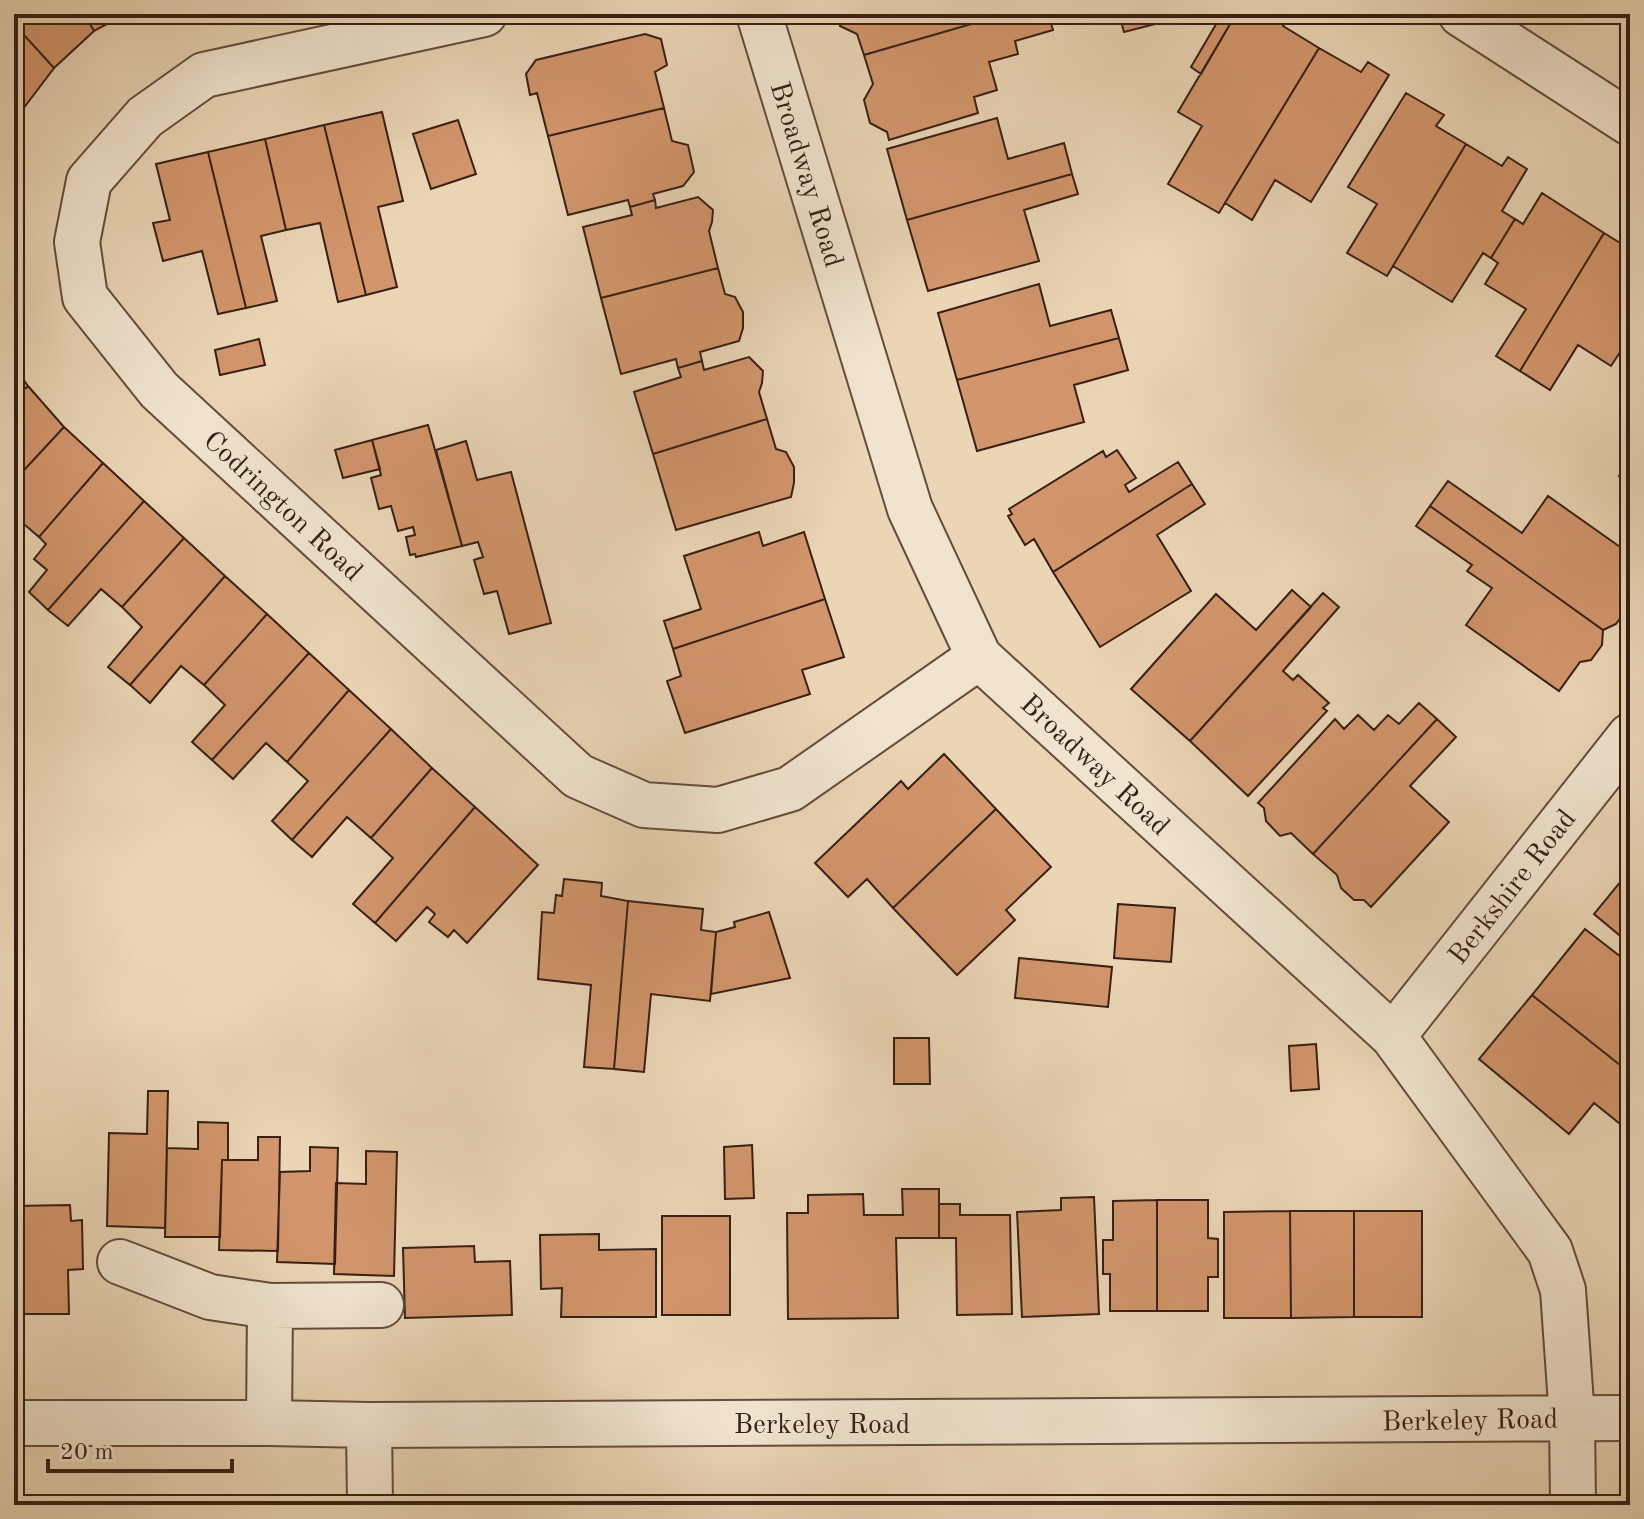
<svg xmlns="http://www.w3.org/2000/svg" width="1644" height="1519" font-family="'Old Standard TT',serif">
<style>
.building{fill:#d2956c;stroke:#371f15;stroke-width:2}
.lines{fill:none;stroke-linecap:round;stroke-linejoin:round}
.minor-casing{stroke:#644c3d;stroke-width:48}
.minor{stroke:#f1e4cf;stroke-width:44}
.labels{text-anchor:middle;stroke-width:8;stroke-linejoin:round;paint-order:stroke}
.street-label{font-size:28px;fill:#371f15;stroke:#f1e4cf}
</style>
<rect width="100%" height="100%" fill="#ead5b5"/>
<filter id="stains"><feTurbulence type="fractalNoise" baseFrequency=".0025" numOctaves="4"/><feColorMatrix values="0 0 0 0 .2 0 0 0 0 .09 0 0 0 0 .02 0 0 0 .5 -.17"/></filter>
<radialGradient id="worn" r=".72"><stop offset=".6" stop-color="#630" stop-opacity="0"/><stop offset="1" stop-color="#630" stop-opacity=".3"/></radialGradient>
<path class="building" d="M 14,14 L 84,14 L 94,31 L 54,68 L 14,24 Z
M 84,14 L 126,14 L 94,31 Z
M 838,14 L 1006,14 L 864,55 L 857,34 L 840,26 Z
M 1006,14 L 1048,14 L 1053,30 L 1015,41 L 1018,54 L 989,62 L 997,90 L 974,97 L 978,113 L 889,140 L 887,132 L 870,123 L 864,100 L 873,84 L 864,55 Z
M 1048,14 L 1073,14 L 1050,21 Z
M 1119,14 L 1161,14 L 1163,22 L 1124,32 Z
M 1222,14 L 1236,14 L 1201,74 L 1191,67 Z
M 1236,14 L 1290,14 L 1283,26 L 1319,48 L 1219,213 L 1168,184 L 1202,126 L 1178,112 Z
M 14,24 L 54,68 L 23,109 L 14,103 Z
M 645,34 L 661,39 L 667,65 L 655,72 L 664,108 L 548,136 L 537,93 L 530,95 L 526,74 L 536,60 Z
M 1319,48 L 1361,72 L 1368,62 L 1389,75 L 1311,202 L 1275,180 L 1252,220 L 1225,203 Z
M 1406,93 L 1444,115 L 1436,126 L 1466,144 L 1387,276 L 1347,253 L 1377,204 L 1348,187 Z
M 14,103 L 23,109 L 14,126 Z
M 664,108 L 672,141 L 688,145 L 694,172 L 683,186 L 653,194 L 655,200 L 630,207 L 628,200 L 568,215 L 548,136 Z
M 382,112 L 403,201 L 378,207 L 397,287 L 366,295 L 324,125 Z
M 997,118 L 1008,159 L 1064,143 L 1072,174 L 907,220 L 887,149 Z
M 458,120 L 476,174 L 431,189 L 413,134 Z
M 324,125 L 366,295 L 338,302 L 320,223 L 286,230 L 265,139 Z
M 265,139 L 286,230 L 261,236 L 277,301 L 246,308 L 208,152 Z
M 1466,144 L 1502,166 L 1508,157 L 1527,169 L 1502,211 L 1515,219 L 1491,258 L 1483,253 L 1452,302 L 1393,266 Z
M 208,152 L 246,308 L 218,314 L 202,251 L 163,261 L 153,223 L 170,220 L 156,164 Z
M 1072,174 L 1078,194 L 1024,210 L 1039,261 L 928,291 L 907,220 Z
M 1542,193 L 1604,233 L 1520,371 L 1496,356 L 1526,309 L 1485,284 L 1498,263 L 1491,258 L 1515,219 L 1523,224 Z
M 698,197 L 713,210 L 712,222 L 709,231 L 718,268 L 601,298 L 583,227 L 632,215 L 630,207 L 655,200 L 656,208 Z
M 1604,233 L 1630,249 L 1630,337 L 1611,366 L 1578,345 L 1550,390 L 1520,371 Z
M 718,268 L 725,294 L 735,297 L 743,312 L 743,328 L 739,341 L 700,352 L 702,361 L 678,368 L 676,359 L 621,374 L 601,298 Z
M 1039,284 L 1050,326 L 1111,310 L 1119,338 L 957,380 L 938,313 Z
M 1119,338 L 1128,370 L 1074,385 L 1084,422 L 977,451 L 957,380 Z
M 259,339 L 265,365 L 220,375 L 215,350 Z
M 749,357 L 763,371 L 762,383 L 759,392 L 767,419 L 653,454 L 634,392 L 681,377 L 678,368 L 702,361 L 704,370 Z
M 14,366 L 28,386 L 14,398 Z
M 28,386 L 64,427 L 14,481 L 14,398 Z
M 767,419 L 776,449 L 786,452 L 794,467 L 794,483 L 791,497 L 676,530 L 653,454 Z
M 428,425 L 462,546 L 416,557 L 415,554 L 410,555 L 406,537 L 415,535 L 413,527 L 398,531 L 391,506 L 379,509 L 371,478 L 381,475 L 372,440 Z
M 64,427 L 103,463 L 39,537 L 17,518 L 14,521 L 14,481 Z
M 372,440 L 380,469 L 343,478 L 335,450 Z
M 466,441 L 477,480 L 511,472 L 551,623 L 509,634 L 497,591 L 484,594 L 474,560 L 483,557 L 478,542 L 462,546 L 436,450 Z
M 1117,450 L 1136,478 L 1125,485 L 1129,492 L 1178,462 L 1192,484 L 1053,572 L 1034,539 L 1025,545 L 1008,516 L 1012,514 L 1009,509 L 1103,451 L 1106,457 Z
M 1630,460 L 1630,484 L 1619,476 Z
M 103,463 L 144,501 L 48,610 L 29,592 L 47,570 L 34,559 L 46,544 L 39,537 Z
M 1448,481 L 1522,533 L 1548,496 L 1630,554 L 1630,591 L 1627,596 L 1627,609 L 1616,624 L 1603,630 L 1430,506 Z
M 1192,484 L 1205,504 L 1157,535 L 1191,591 L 1100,647 L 1053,572 Z
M 144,501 L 184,538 L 122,607 L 101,589 L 68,626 L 48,610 Z
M 1430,506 L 1603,630 L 1602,645 L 1591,660 L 1580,662 L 1559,691 L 1466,625 L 1492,588 L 1467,571 L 1472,565 L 1416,526 Z
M 759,532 L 763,546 L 804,532 L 825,599 L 673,649 L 664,621 L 701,609 L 684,556 Z
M 184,538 L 225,576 L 130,685 L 108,667 L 142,627 L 122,607 Z
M 225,576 L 267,614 L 204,685 L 181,666 L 150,703 L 130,685 Z
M 1292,590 L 1311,607 L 1190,741 L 1131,689 L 1216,594 L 1256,630 Z
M 1323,593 L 1339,607 L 1283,671 L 1293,680 L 1298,675 L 1329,703 L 1323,708 L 1327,711 L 1248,796 L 1190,741 Z
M 825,599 L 844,657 L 802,670 L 810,694 L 685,733 L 667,681 L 681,676 L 673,649 Z
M 267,614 L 309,653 L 212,760 L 192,742 L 225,705 L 204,685 Z
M 309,653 L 349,690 L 287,762 L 266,743 L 233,779 L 212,760 Z
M 349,690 L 391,729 L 292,840 L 272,821 L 308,781 L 287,762 Z
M 1419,703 L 1437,719 L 1313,854 L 1291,833 L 1280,836 L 1266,821 L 1264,808 L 1258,803 L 1335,719 L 1344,729 L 1358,715 L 1374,730 L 1388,715 L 1399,724 Z
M 1437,719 L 1456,737 L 1410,786 L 1449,822 L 1371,907 L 1364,900 L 1354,900 L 1341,888 L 1337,875 L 1313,854 Z
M 391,729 L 432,768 L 371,838 L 347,817 L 312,857 L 292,840 Z
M 944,754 L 996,809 L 893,908 L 867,879 L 848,897 L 815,863 L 901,781 L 908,789 Z
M 432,768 L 475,807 L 375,923 L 353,904 L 393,858 L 371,838 Z
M 475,807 L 538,865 L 467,943 L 454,930 L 448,937 L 429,922 L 435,914 L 427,907 L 396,941 L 375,923 Z
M 996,809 L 1051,867 L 1006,910 L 1015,920 L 957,975 L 893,908 Z
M 1630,870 L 1630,944 L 1594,914 Z
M 564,879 L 602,883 L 601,896 L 628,901 L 614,1069 L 584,1067 L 591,985 L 538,979 L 542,912 L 554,913 L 556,895 L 562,896 Z
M 628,901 L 703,909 L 701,930 L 716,932 L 710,1001 L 651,994 L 644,1072 L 614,1069 Z
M 1118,904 L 1175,908 L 1171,962 L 1114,958 Z
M 769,912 L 790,978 L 711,994 L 716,932 L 735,927 L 734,922 Z
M 1585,929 L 1630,964 L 1630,1073 L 1532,995 Z
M 1019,958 L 1112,967 L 1108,1007 L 1015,998 Z
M 1532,995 L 1630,1073 L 1630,1132 L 1594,1103 L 1569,1134 L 1479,1059 Z
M 894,1038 L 929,1038 L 930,1084 L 894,1084 Z
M 1316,1044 L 1319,1089 L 1291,1091 L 1289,1046 Z
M 148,1091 L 168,1091 L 165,1228 L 107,1226 L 109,1133 L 147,1134 Z
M 198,1122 L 228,1123 L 228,1160 L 222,1160 L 220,1237 L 165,1237 L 167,1148 L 198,1149 Z
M 258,1137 L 280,1137 L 278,1251 L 219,1250 L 222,1160 L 258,1160 Z
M 752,1145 L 754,1198 L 725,1199 L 724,1147 Z
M 310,1147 L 338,1148 L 335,1264 L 277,1262 L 280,1172 L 310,1171 Z
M 366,1151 L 397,1152 L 394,1276 L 334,1274 L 336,1183 L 366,1184 Z
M 902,1189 L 939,1189 L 939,1238 L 896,1238 L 898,1318 L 788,1319 L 787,1213 L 808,1213 L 808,1195 L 863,1194 L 864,1215 L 903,1215 Z
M 1094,1197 L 1099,1314 L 1022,1317 L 1017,1212 L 1061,1210 L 1061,1198 Z
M 1157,1200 L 1157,1311 L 1110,1311 L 1110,1274 L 1103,1274 L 1103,1240 L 1113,1240 L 1113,1201 Z
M 1157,1200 L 1208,1200 L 1208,1238 L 1218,1239 L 1218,1277 L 1208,1277 L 1208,1311 L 1157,1311 Z
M 939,1204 L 960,1204 L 960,1215 L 1010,1215 L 1012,1314 L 957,1315 L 956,1238 L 939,1238 Z
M 70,1205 L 71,1221 L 82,1220 L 83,1269 L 68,1270 L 69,1314 L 16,1314 L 14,1206 Z
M 1290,1211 L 1291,1318 L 1224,1318 L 1224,1212 Z
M 1290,1211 L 1354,1211 L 1354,1317 L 1291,1318 Z
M 1354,1211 L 1422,1211 L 1422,1317 L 1354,1317 Z
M 662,1216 L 730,1216 L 730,1315 L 662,1315 Z
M 599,1234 L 599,1250 L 656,1249 L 656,1317 L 561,1317 L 562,1288 L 541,1289 L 540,1235 Z
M 14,1245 L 16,1314 L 14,1315 Z
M 474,1246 L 475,1262 L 510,1261 L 512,1315 L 405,1318 L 403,1248 Z"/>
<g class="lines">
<g class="minor-casing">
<path id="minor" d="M 484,14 L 204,75 L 145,117 L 89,181 L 77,242 L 85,297 L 159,390 L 578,776 L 644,805 L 718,810 L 790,789 L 979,657
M 759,14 L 910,509 L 979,657 L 1393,1036 L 1550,1251 L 1563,1290 L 1572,1418 L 1573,1505
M 1461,14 L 1630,123
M 1393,1036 L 1630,736
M 120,1262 L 210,1297 L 270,1306 L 381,1305
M 14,1423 L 269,1423 L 369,1425 L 1630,1418
M 269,1423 L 270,1306
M 369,1425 L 370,1505"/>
</g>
<use href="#minor" class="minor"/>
</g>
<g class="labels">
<g class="street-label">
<text transform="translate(808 174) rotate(73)" y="10">Broadway Road</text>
<text transform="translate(284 505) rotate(43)" y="10">Codrington Road</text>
<text transform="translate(1096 764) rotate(43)" y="10">Broadway Road</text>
<text transform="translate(1511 886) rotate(-52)" y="10">Berkshire Road</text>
<text transform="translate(1470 1419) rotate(-1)" y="10">Berkeley Road</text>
<text x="822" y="1433">Berkeley Road</text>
</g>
</g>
<rect width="1644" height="1519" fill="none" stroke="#ead5b5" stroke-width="48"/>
<rect x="16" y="16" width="1612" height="1487" fill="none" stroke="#371f15" stroke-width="4"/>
<rect x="24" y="24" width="1596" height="1471" fill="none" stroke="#371f15" stroke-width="2"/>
<path d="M48 1459v12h184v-12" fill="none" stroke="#371f15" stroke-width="4"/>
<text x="60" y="1459" font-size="24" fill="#371f15" stroke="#f1e4cf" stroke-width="6" paint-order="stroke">20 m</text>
<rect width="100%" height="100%" filter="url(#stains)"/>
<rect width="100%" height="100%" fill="url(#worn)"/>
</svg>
